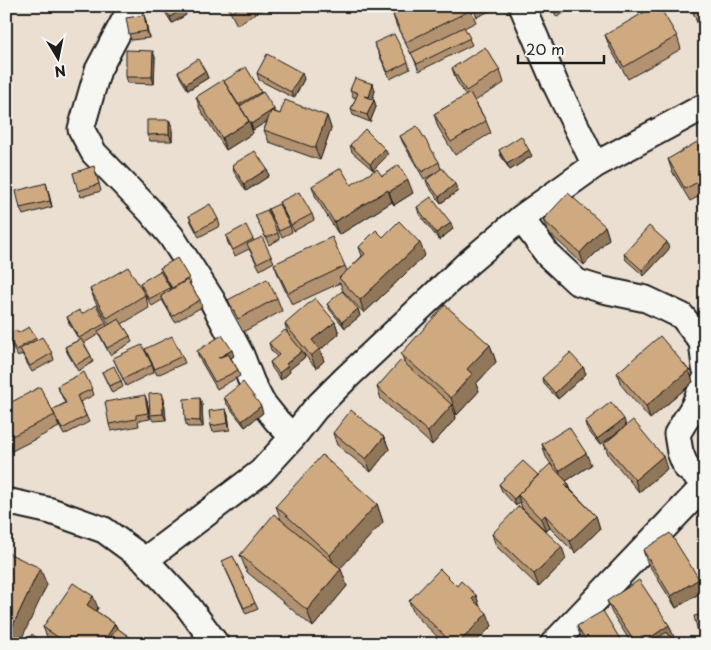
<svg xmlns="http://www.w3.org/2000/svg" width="711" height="650" font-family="'Playpen Sans',sans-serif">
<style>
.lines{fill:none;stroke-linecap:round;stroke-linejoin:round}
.minor-casing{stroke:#1c1c1c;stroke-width:29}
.minor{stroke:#f6f6f2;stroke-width:25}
.wall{fill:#b2926f;stroke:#1c1c1c}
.shaded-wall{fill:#91775a;stroke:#1c1c1c}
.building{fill:#cfaa81;stroke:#1c1c1c}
</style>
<rect width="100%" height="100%" fill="#eadfd0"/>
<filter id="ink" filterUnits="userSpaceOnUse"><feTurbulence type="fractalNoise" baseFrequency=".02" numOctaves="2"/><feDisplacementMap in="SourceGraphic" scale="10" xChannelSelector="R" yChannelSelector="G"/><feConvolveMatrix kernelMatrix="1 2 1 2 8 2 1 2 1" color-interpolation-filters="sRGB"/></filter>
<g filter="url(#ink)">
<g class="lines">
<g class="minor-casing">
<path id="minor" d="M 132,6 L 98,70 L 81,129 L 94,153 L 150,211 L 171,236 L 212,300 L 241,355 L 252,383 L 261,401 L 277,421 L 293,437
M 522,6 L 555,83 L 595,165
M 521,218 L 548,255 L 577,282 L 603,290 L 646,299 L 682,316 L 702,342 L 705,367
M 705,380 L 694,406 L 677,434 L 680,452 L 686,467 L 705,483
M 6,501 L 51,511 L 104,530 L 145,560 L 187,605 L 216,644
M 145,560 L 261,472 L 293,437 L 315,409 L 345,379 L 468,263 L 521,218 L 595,165 L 705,106
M 553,644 L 705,485"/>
</g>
<use href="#minor" class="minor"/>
</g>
<path class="wall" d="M 78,6 L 90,6 L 79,9 Z
M 162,6 L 183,6 L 186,15 L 172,23 L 163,9 Z
M 227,6 L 266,6 L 266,7 L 237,25 Z
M 472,6 L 498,6 L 498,7 L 477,17 Z
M 550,6 L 576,6 L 557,17 Z
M 639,6 L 645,6 L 641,9 Z
M 691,6 L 705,6 L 705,39 L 703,39 Z
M 471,10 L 476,22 L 464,28 L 472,45 L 419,71 L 412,54 L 411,54 L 397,27 L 393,15 Z
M 144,15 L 146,22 L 149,38 L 131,40 L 129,34 Z
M 605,35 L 677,36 L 681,49 L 628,79 L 610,48 Z
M 374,43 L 408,62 L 410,69 L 390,79 Z
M 155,57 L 154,84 L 128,83 L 126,77 Z
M 452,68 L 500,70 L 504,83 L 475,101 L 486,121 L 491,133 L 455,155 L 438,127 L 434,114 L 466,96 L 456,80 Z
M 205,71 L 208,78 L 188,90 L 181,79 L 178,72 Z
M 257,73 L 304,79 L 294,98 L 259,80 Z
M 224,82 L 261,92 L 275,112 L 280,114 L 327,116 L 331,128 L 320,160 L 269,142 L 264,130 L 267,121 L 253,130 L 250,126 L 253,133 L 226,150 L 200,109 L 196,97 Z
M 373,84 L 375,91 L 372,100 L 374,100 L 376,107 L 370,122 L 353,115 L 351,109 L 356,98 L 353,97 L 350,90 Z
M 169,120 L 172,126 L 172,141 L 150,141 L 147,135 Z
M 400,136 L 439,162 L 441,169 L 458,191 L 441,203 L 428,186 L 426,180 L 439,171 L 424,179 L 403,143 Z
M 350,145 L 388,155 L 373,170 L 352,152 Z
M 499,150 L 532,156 L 510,170 L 501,156 Z
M 705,155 L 705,193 L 690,201 L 672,171 L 668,159 Z
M 232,165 L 267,169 L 269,176 L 246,191 L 234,172 Z
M 73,173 L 96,173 L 101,191 L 81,197 Z
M 382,176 L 413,193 L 394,205 L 392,202 L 339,235 L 316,198 L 312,186 L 351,185 Z
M 48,190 L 52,207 L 23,215 L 20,208 Z
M 279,202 L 312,214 L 314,220 L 294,231 L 282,209 Z
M 417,207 L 453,229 L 439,240 L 419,214 Z
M 268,209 L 290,226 L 292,232 L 282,237 L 271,216 Z
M 255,215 L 278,233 L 280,239 L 269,245 Z
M 705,215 L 705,230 L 700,218 Z
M 189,216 L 218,219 L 220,226 L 199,237 L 191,222 Z
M 543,220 L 605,226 L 609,239 L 584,265 L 548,232 Z
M 226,236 L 253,239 L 254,241 L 271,256 L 274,262 L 260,270 L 249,249 L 235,256 L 228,243 Z
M 383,237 L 425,255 L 364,313 L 343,291 L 340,283 L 292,305 L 279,277 L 274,264 L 345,266 L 347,271 L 362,256 L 359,247 Z
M 669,249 L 644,276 L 626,260 L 624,254 Z
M 160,268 L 189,278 L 191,284 L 190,285 L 200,300 L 202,307 L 175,322 L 162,300 L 152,306 L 142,290 L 140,283 L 170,288 L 171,290 L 172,290 L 163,274 Z
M 90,289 L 145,295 L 149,308 L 122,324 L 130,336 L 132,342 L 110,355 L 99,334 L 84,343 L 91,356 L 93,362 L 78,371 L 68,354 L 65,347 L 79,340 L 69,323 L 67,317 L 82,314 L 106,323 L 107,326 L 109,325 L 95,301 Z
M 277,298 L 282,311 L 243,332 L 232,312 L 228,300 Z
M 327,304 L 358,309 L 360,316 L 345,328 L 330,310 Z
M 335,322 L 339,334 L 320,350 L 324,361 L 316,368 L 303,353 L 305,357 L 289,370 L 290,372 L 281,380 L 272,368 L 270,362 L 277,357 L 271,350 L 269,343 L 288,334 L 285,324 Z
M 18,333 L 36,338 L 37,340 L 52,353 L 54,360 L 32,372 L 22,354 L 18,357 L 9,342 L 7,335 Z
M 490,345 L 496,362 L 476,384 L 479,391 L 457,415 L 455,413 L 456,418 L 432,445 L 381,399 L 377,387 L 405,363 L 401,354 Z
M 145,349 L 182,356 L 185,363 L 157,375 Z
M 197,351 L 234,356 L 231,358 L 238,370 L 240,376 L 217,389 L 199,358 Z
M 6,354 L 12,376 L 6,378 Z
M 113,358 L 152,365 L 154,372 L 126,386 Z
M 583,367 L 586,374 L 558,399 L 544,384 L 542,378 Z
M 689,370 L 693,382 L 650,419 L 621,385 L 617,373 Z
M 102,372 L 121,381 L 123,387 L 112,393 Z
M 57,386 L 92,389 L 94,395 L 80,402 L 89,422 L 64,435 L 57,422 L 59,427 L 6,454 L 6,405 L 52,410 L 65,403 Z
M 224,397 L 263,413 L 245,427 L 226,403 Z
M 200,398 L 202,405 L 203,427 L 187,427 L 185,420 Z
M 164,399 L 166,420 L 153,421 L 150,415 Z
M 147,401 L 150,419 L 138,421 L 139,426 L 111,431 L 109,424 Z
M 228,415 L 230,430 L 213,432 L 211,426 Z
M 585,422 L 626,426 L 667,469 L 639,492 L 609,456 L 604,444 L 625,426 L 600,445 L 587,429 Z
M 333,433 L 384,437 L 389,449 L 371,472 L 337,445 Z
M 542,444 L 591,465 L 566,481 L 568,483 L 571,490 L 596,516 L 600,529 L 575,553 L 550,528 L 546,531 L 522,508 L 520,502 L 516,506 L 502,491 L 499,484 L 538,475 L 553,467 L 546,457 Z
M 377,504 L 383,522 L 340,568 L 347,586 L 313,627 L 247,572 L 240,555 L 281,520 L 276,506 Z
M 492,534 L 566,559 L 539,587 L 496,546 Z
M 643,550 L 703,591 L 676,608 L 647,562 Z
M 222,561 L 255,603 L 258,609 L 246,614 Z
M 457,586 L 476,595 L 480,607 L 492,626 L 474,644 L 445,644 L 414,614 L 409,601 Z
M 607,601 L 674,637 L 671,639 L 675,644 L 632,644 L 612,613 Z
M 98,608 L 96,611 L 115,624 L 117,628 L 139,644 L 54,644 L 48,639 L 43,627 Z
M 577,626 L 623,644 L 585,644 L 581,638 Z"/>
<path class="shaded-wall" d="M 184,8 L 186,15 L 172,23 L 170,17 Z
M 144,15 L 146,22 L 149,38 L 147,31 Z
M 153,51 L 155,57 L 154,84 L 152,77 Z
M 205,71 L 208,78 L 188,90 L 186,84 Z
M 302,73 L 304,79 L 294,98 L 291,92 Z
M 373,84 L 375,91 L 371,103 L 369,97 Z
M 374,100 L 376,107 L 370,122 L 367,115 Z
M 274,109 L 276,116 L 253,130 L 251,124 Z
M 327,116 L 331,128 L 320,160 L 315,148 Z
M 169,120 L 172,126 L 172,141 L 169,134 Z
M 249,121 L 253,133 L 226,150 L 222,138 Z
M 385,149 L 388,155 L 373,170 L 370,164 Z
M 529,150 L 532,156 L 510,170 L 507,164 Z
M 267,169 L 269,176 L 246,191 L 244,184 Z
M 408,180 L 413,193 L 394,205 L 389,192 Z
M 46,183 L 48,190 L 52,207 L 50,201 Z
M 455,184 L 458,191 L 441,203 L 439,197 Z
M 388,190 L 392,202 L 339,235 L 334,222 Z
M 451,223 L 453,229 L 439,240 L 436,233 Z
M 605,226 L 609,239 L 584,265 L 580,253 Z
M 667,242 L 669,249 L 644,276 L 642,270 Z
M 420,243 L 425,255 L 364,313 L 360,300 Z
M 358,309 L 360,316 L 345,328 L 342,322 Z
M 335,322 L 339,334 L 320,350 L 324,361 L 316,368 L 311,356 L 312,340 Z
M 490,345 L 496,362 L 476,384 L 479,391 L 457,415 L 451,398 L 467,369 Z
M 232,350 L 234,356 L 220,365 L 218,358 Z
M 302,351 L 305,357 L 289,370 L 290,372 L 281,380 L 279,373 L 286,364 Z
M 583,367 L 586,374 L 558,399 L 555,393 Z
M 689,370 L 693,382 L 650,419 L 646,406 Z
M 162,393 L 164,399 L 166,420 L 163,414 Z
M 145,395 L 147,401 L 150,419 L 148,413 Z
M 200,398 L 202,405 L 203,427 L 200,421 Z
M 452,405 L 456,418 L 432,445 L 428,432 Z
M 261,406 L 263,413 L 245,427 L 242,421 Z
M 226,409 L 228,415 L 230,430 L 228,423 Z
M 624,419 L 626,426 L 600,445 L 597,439 Z
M 384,437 L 389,449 L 371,472 L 366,459 Z
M 586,453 L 591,465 L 563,483 L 559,471 Z
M 663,456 L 667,469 L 639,492 L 635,480 Z
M 568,483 L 572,495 L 565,485 Z
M 518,496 L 520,502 L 516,506 L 514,499 Z
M 377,504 L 383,522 L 337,572 L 330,555 Z
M 545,515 L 550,528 L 546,531 L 541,519 Z
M 596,516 L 600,529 L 575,553 L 570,541 Z
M 562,547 L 566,559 L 539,587 L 534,574 Z
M 40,568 L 47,585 L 19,644 L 6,644 L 6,640 Z
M 341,569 L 347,586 L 313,627 L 307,610 Z
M 699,579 L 703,591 L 676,608 L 671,596 Z
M 476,595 L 480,607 L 472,599 Z
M 93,596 L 98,608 L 92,617 L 87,605 Z
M 487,613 L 492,626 L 474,644 L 458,644 Z
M 115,624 L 120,636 L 115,644 L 102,644 Z
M 669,625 L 674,637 L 664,644 L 641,644 Z"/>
<path class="building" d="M 163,6 L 183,6 L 184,8 L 170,17 Z
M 229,6 L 242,6 L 232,12 Z
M 410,6 L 469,6 L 471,10 L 406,42 L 393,15 Z
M 473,6 L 484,6 L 475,11 Z
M 655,6 L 659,6 L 677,36 L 624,67 L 605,35 Z
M 691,6 L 705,6 L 705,25 L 699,27 Z
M 144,15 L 147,31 L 129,34 L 126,18 Z
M 464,27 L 470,38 L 417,64 L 411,53 Z
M 394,34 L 408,62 L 388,72 L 374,43 Z
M 485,47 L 500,70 L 466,91 L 452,68 Z
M 126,50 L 153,51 L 152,77 L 126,77 Z
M 267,54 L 302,73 L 291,92 L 257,73 Z
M 198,59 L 205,71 L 186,84 L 178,72 Z
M 246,67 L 261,92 L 238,105 L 224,81 Z
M 355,78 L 373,84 L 369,97 L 364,96 L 374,100 L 367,115 L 351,109 L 358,93 L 350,90 Z
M 223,80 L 249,121 L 222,138 L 196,97 Z
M 263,92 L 274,109 L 251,124 L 240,106 Z
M 470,93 L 486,121 L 451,142 L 434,114 Z
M 285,100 L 327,116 L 315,148 L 264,130 L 271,111 L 280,114 Z
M 147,120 L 169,120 L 169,134 L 147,135 Z
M 417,126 L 439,162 L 422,172 L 400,136 Z
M 365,129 L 385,149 L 370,164 L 350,145 Z
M 521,136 L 529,150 L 507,164 L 499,150 Z
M 697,142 L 705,155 L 705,178 L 685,189 L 668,159 Z
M 255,151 L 267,169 L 244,184 L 232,165 Z
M 399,165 L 408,180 L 389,192 L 388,190 L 334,222 L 312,186 L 341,168 L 351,185 L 377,169 L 382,176 Z
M 94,166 L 99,184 L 78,191 L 73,173 Z
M 442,168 L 455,184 L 439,197 L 426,180 Z
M 46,183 L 50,201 L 20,208 L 16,191 Z
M 299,192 L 312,214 L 291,225 L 279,202 Z
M 568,193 L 605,226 L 580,253 L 543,220 Z
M 431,197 L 451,223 L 436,233 L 417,207 Z
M 210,204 L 218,219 L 197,231 L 189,216 Z
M 279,204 L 290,226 L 279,231 L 268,209 Z
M 267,210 L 278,233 L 266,238 L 255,215 Z
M 705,215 L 705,225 L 700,218 Z
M 399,221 L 420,243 L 360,300 L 339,278 L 365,254 L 359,247 L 376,230 L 383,237 Z
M 246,225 L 253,239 L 233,250 L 226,236 Z
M 649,226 L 667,242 L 642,270 L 624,254 Z
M 262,237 L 271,256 L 257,263 L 247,244 Z
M 332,237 L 345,266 L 288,293 L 274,264 Z
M 177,258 L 189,278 L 172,288 L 160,268 Z
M 128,267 L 145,295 L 107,318 L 90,289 Z
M 160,271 L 170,288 L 149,299 L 140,283 Z
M 267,279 L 277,298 L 238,319 L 228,300 Z
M 187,280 L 200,300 L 172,316 L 161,296 Z
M 342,291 L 358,309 L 342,322 L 327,304 Z
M 315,298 L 335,322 L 312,340 L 319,349 L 311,356 L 285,324 Z
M 96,305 L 106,323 L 79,338 L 67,317 L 79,310 L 82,314 Z
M 445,305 L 490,345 L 467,369 L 472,374 L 451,398 L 401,354 Z
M 119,319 L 130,336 L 107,348 L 98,331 Z
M 29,327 L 36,338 L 16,350 L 7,335 L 16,330 L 18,333 Z
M 285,330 L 302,351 L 286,364 L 288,366 L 279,373 L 270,362 L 279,355 L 269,343 Z
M 222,335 L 232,350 L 218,358 L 228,354 L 238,370 L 215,382 L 197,351 Z
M 172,336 L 182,356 L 155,369 L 145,349 Z
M 660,336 L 689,370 L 646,406 L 617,373 Z
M 42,337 L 52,353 L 30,366 L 20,349 Z
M 81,339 L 91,356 L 76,365 L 65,347 Z
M 142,345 L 152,365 L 123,379 L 113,358 Z
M 570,353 L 583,367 L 555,393 L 542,378 Z
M 6,356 L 10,370 L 6,371 Z
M 401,360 L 452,405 L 428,432 L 377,387 Z
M 114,366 L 121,381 L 109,386 L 102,372 Z
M 84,372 L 92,389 L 77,396 L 86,416 L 62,429 L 52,410 L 66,403 L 57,386 Z
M 243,382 L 261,406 L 242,421 L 224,397 Z
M 40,387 L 55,415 L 6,439 L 6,405 Z
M 162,393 L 163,414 L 150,415 L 149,394 Z
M 145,395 L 148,413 L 136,415 L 136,419 L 109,424 L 105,402 Z
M 200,398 L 200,421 L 185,420 L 184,399 Z
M 611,402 L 624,419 L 597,439 L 585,422 Z
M 226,409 L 228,423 L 211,426 L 209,411 Z
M 351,410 L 384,437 L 366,459 L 333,433 Z
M 633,420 L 663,456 L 635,480 L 604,444 Z
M 569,427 L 586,453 L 559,471 L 542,444 Z
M 322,455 L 377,504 L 330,555 L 276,506 Z
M 523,461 L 538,475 L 514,499 L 499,484 Z
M 550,464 L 568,483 L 565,485 L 596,516 L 570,541 L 545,515 L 541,519 L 518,495 Z
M 519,506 L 562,547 L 534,574 L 492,534 Z
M 274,514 L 341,569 L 307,610 L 240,555 Z
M 670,533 L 699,579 L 671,596 L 643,550 Z
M 6,552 L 40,568 L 6,640 Z
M 233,556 L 255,603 L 244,608 L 222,561 Z
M 440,569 L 457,586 L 461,581 L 476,595 L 472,599 L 487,613 L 458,644 L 453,644 L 409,601 Z
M 639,580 L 669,625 L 641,644 L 636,644 L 607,601 Z
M 73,583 L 93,596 L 87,605 L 115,624 L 102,644 L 68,644 L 43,627 Z
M 603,611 L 623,644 L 588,644 L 577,626 Z
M 705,614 L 705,644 L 701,644 L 694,616 Z
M 117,628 L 139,644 L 106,644 Z
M 667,632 L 675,644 L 648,644 Z
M 32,634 L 44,644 L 25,644 Z
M 393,638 L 397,644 L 383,644 Z"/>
</g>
<rect width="711" height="650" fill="none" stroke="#f6f6f2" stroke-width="25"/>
<rect x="12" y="12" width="686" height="625" fill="none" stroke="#1c1c1c" stroke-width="2" filter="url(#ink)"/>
<g transform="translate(58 58) rotate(170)" stroke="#f6f6f2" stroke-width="4" paint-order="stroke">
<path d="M0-4L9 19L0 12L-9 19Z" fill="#1c1c1c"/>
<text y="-8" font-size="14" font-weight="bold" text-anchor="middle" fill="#1c1c1c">N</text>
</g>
<path d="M518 55v8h86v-8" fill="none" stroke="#1c1c1c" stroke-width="2.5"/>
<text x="526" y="55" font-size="15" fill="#1c1c1c" stroke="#f6f6f2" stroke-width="4" paint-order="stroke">20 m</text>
</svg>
